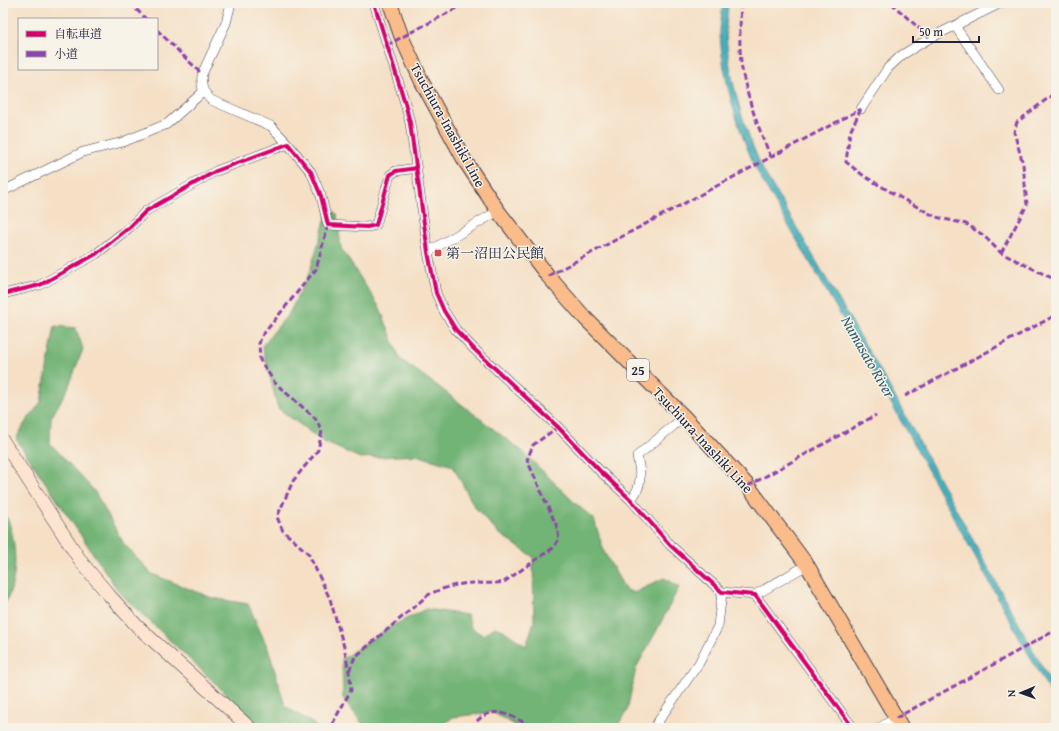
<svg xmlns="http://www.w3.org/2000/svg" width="1059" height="731" font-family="'Gentium Book Plus','Noto Serif JP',serif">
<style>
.forest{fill:#72b376;stroke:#4a6a58}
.water{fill:#42b1bd;stroke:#326a7c}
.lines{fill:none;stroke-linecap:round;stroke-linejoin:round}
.street-casing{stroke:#423e50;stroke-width:10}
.secondary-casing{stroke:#423e50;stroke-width:14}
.primary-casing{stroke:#423e50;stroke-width:16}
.street{stroke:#fff;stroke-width:9}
.secondary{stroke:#fde4d0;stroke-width:13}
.primary{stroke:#f9bc8a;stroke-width:14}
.quiet{stroke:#8e44ad;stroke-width:3;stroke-dasharray:6 3;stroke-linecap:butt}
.cycleway-casing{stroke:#f7f3e8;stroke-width:6}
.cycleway{stroke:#d6006c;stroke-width:4}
.poi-dot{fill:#d1495b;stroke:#f7f3e8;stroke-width:1.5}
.labels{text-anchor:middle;stroke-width:3;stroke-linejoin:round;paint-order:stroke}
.shield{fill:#f7f3e8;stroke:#62616f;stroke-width:1}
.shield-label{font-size:13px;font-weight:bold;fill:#22223b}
.street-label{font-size:14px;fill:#22223b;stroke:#f7f3e8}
.poi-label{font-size:14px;fill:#22223b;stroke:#f7f3e8;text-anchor:start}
.water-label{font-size:15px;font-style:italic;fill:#2f5b6f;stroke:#f7f3e8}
</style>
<rect width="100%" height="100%" fill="#f7f3e8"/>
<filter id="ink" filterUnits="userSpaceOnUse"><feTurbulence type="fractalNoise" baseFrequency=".025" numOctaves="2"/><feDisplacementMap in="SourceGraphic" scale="8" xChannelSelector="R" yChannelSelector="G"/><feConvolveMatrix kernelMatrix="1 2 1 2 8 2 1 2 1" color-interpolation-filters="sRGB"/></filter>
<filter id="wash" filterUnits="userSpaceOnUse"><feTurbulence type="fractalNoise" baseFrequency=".012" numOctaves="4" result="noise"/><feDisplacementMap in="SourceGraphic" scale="16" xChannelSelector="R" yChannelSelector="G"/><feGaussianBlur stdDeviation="0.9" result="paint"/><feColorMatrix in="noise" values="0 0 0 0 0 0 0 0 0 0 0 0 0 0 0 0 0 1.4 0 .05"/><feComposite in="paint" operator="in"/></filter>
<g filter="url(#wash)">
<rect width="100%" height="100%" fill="#f5e0c6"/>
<path class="forest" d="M 328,207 L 337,214 L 341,248 L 380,308 L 400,359 L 439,387 L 523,452 L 576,504 L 594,519 L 604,552 L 625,589 L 634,593 L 664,578 L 679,587 L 657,630 L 636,668 L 627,711 L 616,728 L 520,728 L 492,712 L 453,717 L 439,728 L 368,728 L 364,726 L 343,698 L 342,659 L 388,628 L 426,609 L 467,615 L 471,628 L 483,635 L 495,627 L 503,630 L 526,646 L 534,621 L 533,557 L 497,532 L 474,506 L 453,466 L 416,455 L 360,458 L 322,441 L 278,408 L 262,346 L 290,312 L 310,271 L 325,221 Z
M 55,326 L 76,328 L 83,349 L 68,388 L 51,418 L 50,443 L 95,492 L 124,544 L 152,574 L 212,598 L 248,604 L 269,651 L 285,706 L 315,725 L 317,728 L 262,728 L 119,592 L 16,439 L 25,423 L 41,402 Z
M 3,512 C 6,517 10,523 11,529 C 17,553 17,586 3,607 Z"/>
<path class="water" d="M 723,3 L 728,3 C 728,13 725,24 726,34 C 729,80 744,129 763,170 L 885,379 L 1056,692 L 1056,704 L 880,383 L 758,173 C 738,131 723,81 720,34 C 720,24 722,13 723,3 Z"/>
</g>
<g filter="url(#ink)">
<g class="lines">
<g class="street-casing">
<path id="street" d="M 231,3 L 226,23 L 202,74 C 201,87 202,91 211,100 L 271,126 L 288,144
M 374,3 L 405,103 L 410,123 L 428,252 L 436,293 L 444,311 L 456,330 L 474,349 L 558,427 L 600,471 L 631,500 L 670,545 L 722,592 L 755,595 L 853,728
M 955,26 L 999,90
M 861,109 L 888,68 L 902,55 L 930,38 L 1001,3
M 3,191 L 83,152 L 123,142 L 167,124 L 203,92
M 428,252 L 498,211
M 3,294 L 40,285 L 96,254 L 130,227 L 146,211 L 216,171 L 288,144 L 311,172 L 321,196 L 328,225 L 367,227 L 376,225 L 390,175 L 396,171 L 417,168
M 631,500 C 643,485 641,474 637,456 L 684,417
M 755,595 L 807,565
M 662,728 L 657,723 L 699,663 L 718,626 L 722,592
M 879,728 L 896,718"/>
</g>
<g class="secondary-casing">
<path id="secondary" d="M 3,441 L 82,563 L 109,595 L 137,626 L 250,728"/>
</g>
<g class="primary-casing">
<path id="primary" d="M 390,3 L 402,38 L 422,82 L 465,161 L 498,211 L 548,276 L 585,318 L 684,417 L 748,486 L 807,565 L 902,728"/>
</g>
<use href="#street" class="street"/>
<use href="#secondary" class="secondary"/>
<use href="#primary" class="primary"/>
<path class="quiet" d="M 130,3 L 146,19
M 741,3 C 740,28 738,55 744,79 C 750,106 760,132 771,157
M 891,3 L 930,38
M 157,30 L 202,74
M 387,45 L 467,3
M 861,109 L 850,132 L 846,162 L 864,176 L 901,198 L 936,217 L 966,224 L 983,235 L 1001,253 L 1056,280
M 328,225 L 316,269 L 261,337 L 259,344 L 260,360 L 275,383 L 315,418 L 322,431 L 318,450 L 293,481 L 277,517 L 283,531 L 308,553 L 330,599 L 344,647 L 350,677 L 351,690 L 330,728
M 1001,253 L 1027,205 L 1023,164 L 1014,132 L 1017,122 L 1056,92
M 548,276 L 861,109
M 905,396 L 1056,315
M 748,486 L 876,415
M 349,671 L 355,657 L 428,595 C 442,588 459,583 475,583 C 485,583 494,584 504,582 L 553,548 L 559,539 L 557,527 L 527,460 L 533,445 L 558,427
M 896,718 L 1056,630
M 471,728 C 485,709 499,709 519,720 C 523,722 529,724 533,728"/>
<g class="cycleway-casing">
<path id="cycleway" d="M 374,3 L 405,103 L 410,123 L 428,252 L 436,293 L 444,311 L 456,330 L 474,349 L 558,427 L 600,471 L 631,500 L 670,545 L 722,592 L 755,595 L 853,728
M 3,294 L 40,285 L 96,254 L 130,227 L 146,211 L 216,171 L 288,144 L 311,172 L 321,196 L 328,225 L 367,227 L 376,225 L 390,175 L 396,171 L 417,168"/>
</g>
<use href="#cycleway" class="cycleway"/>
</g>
</g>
<rect class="poi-dot" x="434" y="249" width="8" height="8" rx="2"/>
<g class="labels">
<rect class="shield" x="627" y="359" width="22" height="22" rx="3"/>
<g class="shield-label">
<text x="638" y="375">25</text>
</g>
<g class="street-label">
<text transform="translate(448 125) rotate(61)" y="5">Tsuchiura-Inashiki Line</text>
<text transform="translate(703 440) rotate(47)" y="5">Tsuchiura-Inashiki Line</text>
</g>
<g class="poi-label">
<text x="446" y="258">第一沼田公民館</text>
</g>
<g class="water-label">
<text transform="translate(868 357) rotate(60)" y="5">Numasato River</text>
</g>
</g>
<rect width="1059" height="731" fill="none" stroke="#f7f3e8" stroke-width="16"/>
<rect x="18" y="18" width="140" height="52" fill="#f7f3e8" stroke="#a29fa3"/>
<rect x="26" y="31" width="20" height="6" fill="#d6006c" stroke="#a29fa3"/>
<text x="54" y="38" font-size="12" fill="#22223b">自転車道</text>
<rect x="26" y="51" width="20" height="6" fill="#8e44ad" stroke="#a29fa3"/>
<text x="54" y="58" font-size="12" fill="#22223b">小道</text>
<g transform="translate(1021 693) rotate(268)" stroke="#f7f3e8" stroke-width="3" paint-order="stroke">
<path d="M0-3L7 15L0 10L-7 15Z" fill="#22223b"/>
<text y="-6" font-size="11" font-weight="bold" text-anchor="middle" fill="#22223b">N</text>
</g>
<path d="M913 36v6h66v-6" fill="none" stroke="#22223b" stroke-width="2"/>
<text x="919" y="36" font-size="12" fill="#22223b" stroke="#f7f3e8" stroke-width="3" paint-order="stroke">50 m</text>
</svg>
